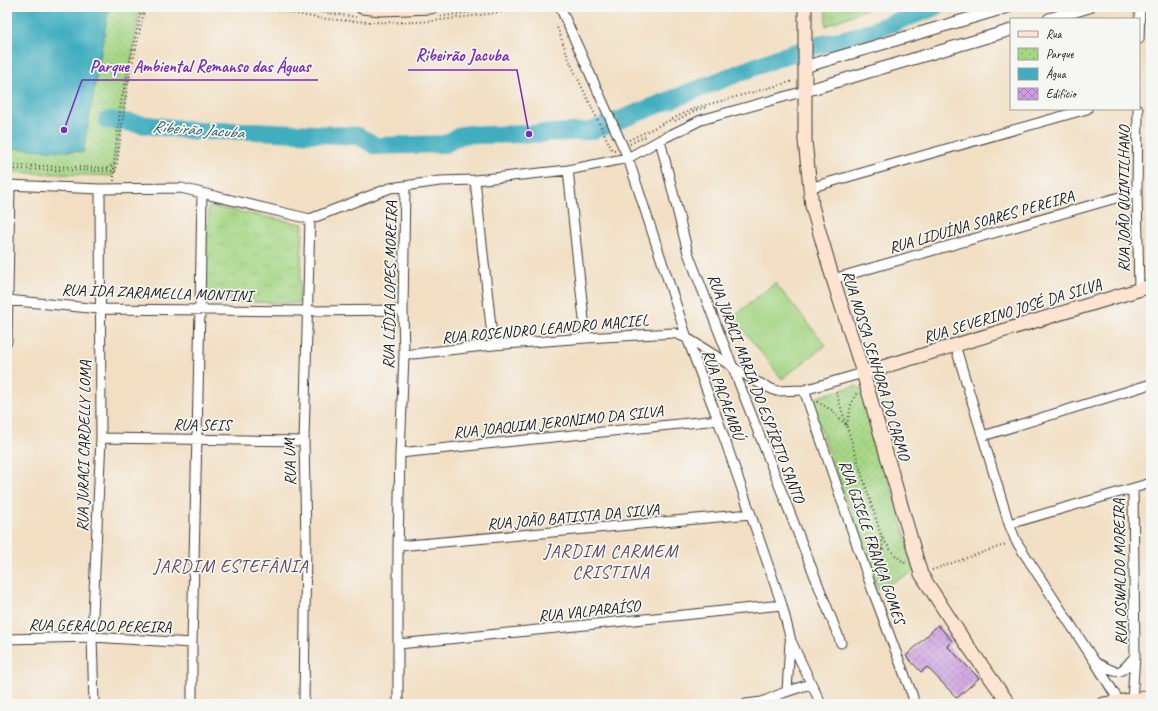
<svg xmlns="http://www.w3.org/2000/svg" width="1158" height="711" font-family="Caveat,sans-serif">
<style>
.grass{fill:url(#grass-tufts);stroke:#607950}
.park{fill:url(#park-dots);stroke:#607950}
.pitch{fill:#a4d684;stroke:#607950}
.water{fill:#41aebf;stroke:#2e656e}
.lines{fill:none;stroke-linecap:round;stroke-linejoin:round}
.river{stroke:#41aebf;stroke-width:18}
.building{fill:url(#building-cross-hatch)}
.minor-casing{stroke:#3c3935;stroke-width:11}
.tertiary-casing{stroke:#3c3935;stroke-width:13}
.secondary-casing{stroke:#3c3935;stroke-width:15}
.path{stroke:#3c3935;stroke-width:2;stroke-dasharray:1 3;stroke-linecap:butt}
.minor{stroke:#fff;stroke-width:9}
.tertiary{stroke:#fff;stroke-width:11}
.secondary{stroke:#fde4d1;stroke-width:13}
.labels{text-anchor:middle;stroke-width:3.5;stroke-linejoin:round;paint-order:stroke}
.street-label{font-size:16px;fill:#1c1c1c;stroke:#f6f6f2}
.water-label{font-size:17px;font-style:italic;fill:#2d5e65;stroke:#f6f6f2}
.quarter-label{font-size:18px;letter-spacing:1px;fill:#5a4961;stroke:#f6f6f2}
.leader{fill:none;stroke:#7b2cbf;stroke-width:1.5}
.callout-dot{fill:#7b2cbf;stroke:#f6f6f2;stroke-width:1.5}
.callout-label{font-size:17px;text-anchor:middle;font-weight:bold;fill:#7b2cbf;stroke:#f6f6f2;stroke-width:3.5;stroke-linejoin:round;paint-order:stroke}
</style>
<defs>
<pattern id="grass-tufts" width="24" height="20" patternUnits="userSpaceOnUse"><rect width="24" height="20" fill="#a4d684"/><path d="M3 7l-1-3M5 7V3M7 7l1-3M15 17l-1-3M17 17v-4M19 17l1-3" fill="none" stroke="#8db771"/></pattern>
<pattern id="park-dots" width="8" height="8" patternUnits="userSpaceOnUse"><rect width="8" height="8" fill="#a4d684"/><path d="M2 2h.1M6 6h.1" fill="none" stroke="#8db771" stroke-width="1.8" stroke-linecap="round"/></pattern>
<pattern id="building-cross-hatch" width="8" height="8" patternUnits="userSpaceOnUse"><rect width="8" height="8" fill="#cc9de0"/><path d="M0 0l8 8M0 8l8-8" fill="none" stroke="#a57fb5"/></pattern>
</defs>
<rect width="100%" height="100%" fill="#f6f6f2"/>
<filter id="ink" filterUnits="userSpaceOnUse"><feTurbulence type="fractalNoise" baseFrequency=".025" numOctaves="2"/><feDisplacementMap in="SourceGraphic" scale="8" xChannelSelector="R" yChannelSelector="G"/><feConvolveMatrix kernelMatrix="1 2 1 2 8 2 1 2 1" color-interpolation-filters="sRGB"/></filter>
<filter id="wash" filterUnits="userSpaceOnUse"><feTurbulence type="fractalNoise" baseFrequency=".012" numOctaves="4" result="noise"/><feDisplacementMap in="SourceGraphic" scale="16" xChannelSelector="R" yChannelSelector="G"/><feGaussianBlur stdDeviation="0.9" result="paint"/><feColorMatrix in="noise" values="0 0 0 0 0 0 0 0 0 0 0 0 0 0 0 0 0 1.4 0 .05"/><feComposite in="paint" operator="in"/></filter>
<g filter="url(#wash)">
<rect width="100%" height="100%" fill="#f2dfc3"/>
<path class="grass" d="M 826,7 L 871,7 L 826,26 Z
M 209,206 L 303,224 L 299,303 L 203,301 Z"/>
<path class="park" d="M 7,7 L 140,7 L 113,176 L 7,172 Z
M 854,386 L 857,386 L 862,390 L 916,571 L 877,589 L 812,405 L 812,401 L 817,397 Z"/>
<path class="pitch" d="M 775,283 L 826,345 L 782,379 L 733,317 Z"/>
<path class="water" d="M 7,7 L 109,7 L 83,152 L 7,148 Z"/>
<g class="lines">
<path class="river" d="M 107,120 L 197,131 L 254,131 L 358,136 L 376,146 L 445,144 L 462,135 L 470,134 L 483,135 L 529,134 L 591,131 L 780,57 L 819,45 L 861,35 L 935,7"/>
</g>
<g id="blocks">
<path class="building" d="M872 550a5 5 0 1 1 10 0a5 5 0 1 1-10 0Z
M 938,625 L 952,641 L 947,646 L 979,678 L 957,698 L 927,667 L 921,672 L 906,656 Z"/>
</g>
</g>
<g filter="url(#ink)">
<use href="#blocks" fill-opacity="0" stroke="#3c3935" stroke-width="1"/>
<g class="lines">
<g class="minor-casing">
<path id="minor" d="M 560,7 L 628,158 L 687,338 L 718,420 L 782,605 L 791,641 L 821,704
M 1139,39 L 1140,7
M 1138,109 L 1137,192 L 1139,290
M 660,140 L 688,253 L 841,643
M 568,170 L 586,338
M 475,180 L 493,345
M 7,185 L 100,189 L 181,188 L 310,219 L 390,188 L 440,181 L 475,180 L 568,170 L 628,158 L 660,140 L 701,120 L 805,91
M 809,188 L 1087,109
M 833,279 L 1137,192
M 7,300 L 100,309 L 307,311 L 403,310
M 7,342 L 10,185
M 955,345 L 1009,524 L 1016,541 L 1095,662 L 1119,701
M 404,355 L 493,345 L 586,338 L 674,333 L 687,338 L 757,382 L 776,391 L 804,390 L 863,373
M 804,390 L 872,589 L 913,697 L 913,704
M 983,436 L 1151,384
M 101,438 L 304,441
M 400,453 L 718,420
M 1009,524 L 1151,483
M 398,546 L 751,514
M 7,639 L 92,637 L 192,643
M 399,644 L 782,605
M 1097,663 C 1119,675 1119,676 1135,656
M 787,691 L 790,642
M 1132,700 L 1135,656 L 1133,489
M 94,704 L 92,637 L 101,438 L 100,189
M 192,704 L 192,643 L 200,310 L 202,193
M 304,704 L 306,538 L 304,441 L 310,219
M 398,704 L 398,546 L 400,453 L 404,355 L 403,310 L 405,186
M 746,704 L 762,702 L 783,693 L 810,684"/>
</g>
<g class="tertiary-casing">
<path id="tertiary" d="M 1049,19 L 1089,7
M 804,67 L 1008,7
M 805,91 L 1011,30"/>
</g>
<g class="secondary-casing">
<path id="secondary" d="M 362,7 L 382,9 L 431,7
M 805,7 L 805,141 L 812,206 L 833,279 L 863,373 L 921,574 L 963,639 L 1009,704
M 863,373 L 1151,286
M 1104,704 L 1151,697"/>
</g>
<path class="path" d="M 262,7 C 281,11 300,15 319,18 C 349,22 388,23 419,22 C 460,19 501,11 543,7
M 284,7 L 356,17
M 547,7 L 552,12
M 437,17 L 507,7
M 556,24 L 570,62 L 612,150 L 615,150
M 675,121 L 696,110 L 707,107
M 629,140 L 695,108 L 794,81
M 630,144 L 646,136
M 7,165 L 108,168 L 114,164 L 121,102 L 142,7
M 7,169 L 116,171 L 127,88 L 145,7
M 114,181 L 114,165
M 836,392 L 882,538 L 883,561 L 879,582
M 817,402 L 832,410 L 846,425
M 847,425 L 851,405 L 857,392
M 883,539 L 893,553 L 907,565
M 932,570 L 1007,544"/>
<use href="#minor" class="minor"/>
<use href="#tertiary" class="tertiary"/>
<use href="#secondary" class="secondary"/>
</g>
</g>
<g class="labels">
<g class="street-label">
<text transform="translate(1123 199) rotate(-90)" y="6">RUA JOÃO QUINTILHANO</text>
<text transform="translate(981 221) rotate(-16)" y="6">RUA LIDUÍNA SOARES PEREIRA</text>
<text transform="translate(389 285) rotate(-89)" y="6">RUA LÍDIA LOPES MOREIRA</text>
<text transform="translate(157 292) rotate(2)" y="6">RUA IDA ZARAMELLA MONTINI</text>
<text transform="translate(1012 310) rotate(-17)" y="6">RUA SEVERINO JOSÉ DA SILVA</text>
<text transform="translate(545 328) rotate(-5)" y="6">RUA ROSENDRO LEANDRO MACIEL</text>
<text transform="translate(877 365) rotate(73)" y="6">RUA NOSSA SENHORA DO CARMO</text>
<text transform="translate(757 388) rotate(69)" y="6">RUA JURACI MARIA DO ESPÍRITO SANTO</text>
<text transform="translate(724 394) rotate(70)" y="6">RUA PACAEMBÚ</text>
<text transform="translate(558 421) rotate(-6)" y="6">RUA JOAQUIM JERONIMO DA SILVA</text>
<text transform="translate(202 424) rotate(1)" y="6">RUA SEIS</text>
<text transform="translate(83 446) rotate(-89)" y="6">RUA JURACI CARDELLY LOMA</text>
<text transform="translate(289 462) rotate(-91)" y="6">RUA UM</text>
<text transform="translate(573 516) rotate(-5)" y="6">RUA JOÃO BATISTA DA SILVA</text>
<text transform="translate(873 542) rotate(71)" y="6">RUA GISELE FRANÇA GOMES</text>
<text transform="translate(1119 572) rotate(-91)" y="6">RUA OSWALDO MOREIRA</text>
<text transform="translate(589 610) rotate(-6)" y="6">RUA VALPARAÍSO</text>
<text transform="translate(100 625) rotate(1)" y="6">RUA GERALDO PEREIRA</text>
</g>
<g class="water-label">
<text transform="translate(198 129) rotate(4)" y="6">Ribeirão Jacuba</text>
</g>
<g class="quarter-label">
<text x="611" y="557">JARDIM CARMEM<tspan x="611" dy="21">CRISTINA</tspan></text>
<text x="231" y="572">JARDIM ESTEFÂNIA</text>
</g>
</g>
<path class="leader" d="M529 134L517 70H408M64 130L82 80H318"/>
<g class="callout-dot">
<circle cx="529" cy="134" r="4"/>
<circle cx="64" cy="130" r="4"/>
</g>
<g class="callout-label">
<text x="462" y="61">Ribeirão Jacuba</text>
<text x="200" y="72">Parque Ambiental Remanso das Águas</text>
</g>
<rect width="1158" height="711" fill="none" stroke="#f6f6f2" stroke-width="24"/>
<rect x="1010" y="18" width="130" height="92" fill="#f6f6f2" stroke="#9f9f9c"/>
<rect x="1018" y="31" width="20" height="6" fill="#fde4d1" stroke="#9f9f9c"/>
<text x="1046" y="38" font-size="12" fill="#1c1c1c">Rua</text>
<rect x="1018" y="48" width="20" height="12" fill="url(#park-dots)" stroke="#9f9f9c"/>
<text x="1046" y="58" font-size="12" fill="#1c1c1c">Parque</text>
<rect x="1018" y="68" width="20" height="12" fill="#41aebf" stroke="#9f9f9c"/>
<text x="1046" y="78" font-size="12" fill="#1c1c1c">Água</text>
<rect x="1018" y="88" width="20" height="12" fill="url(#building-cross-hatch)" stroke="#9f9f9c"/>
<text x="1046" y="98" font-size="12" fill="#1c1c1c">Edifício</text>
</svg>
